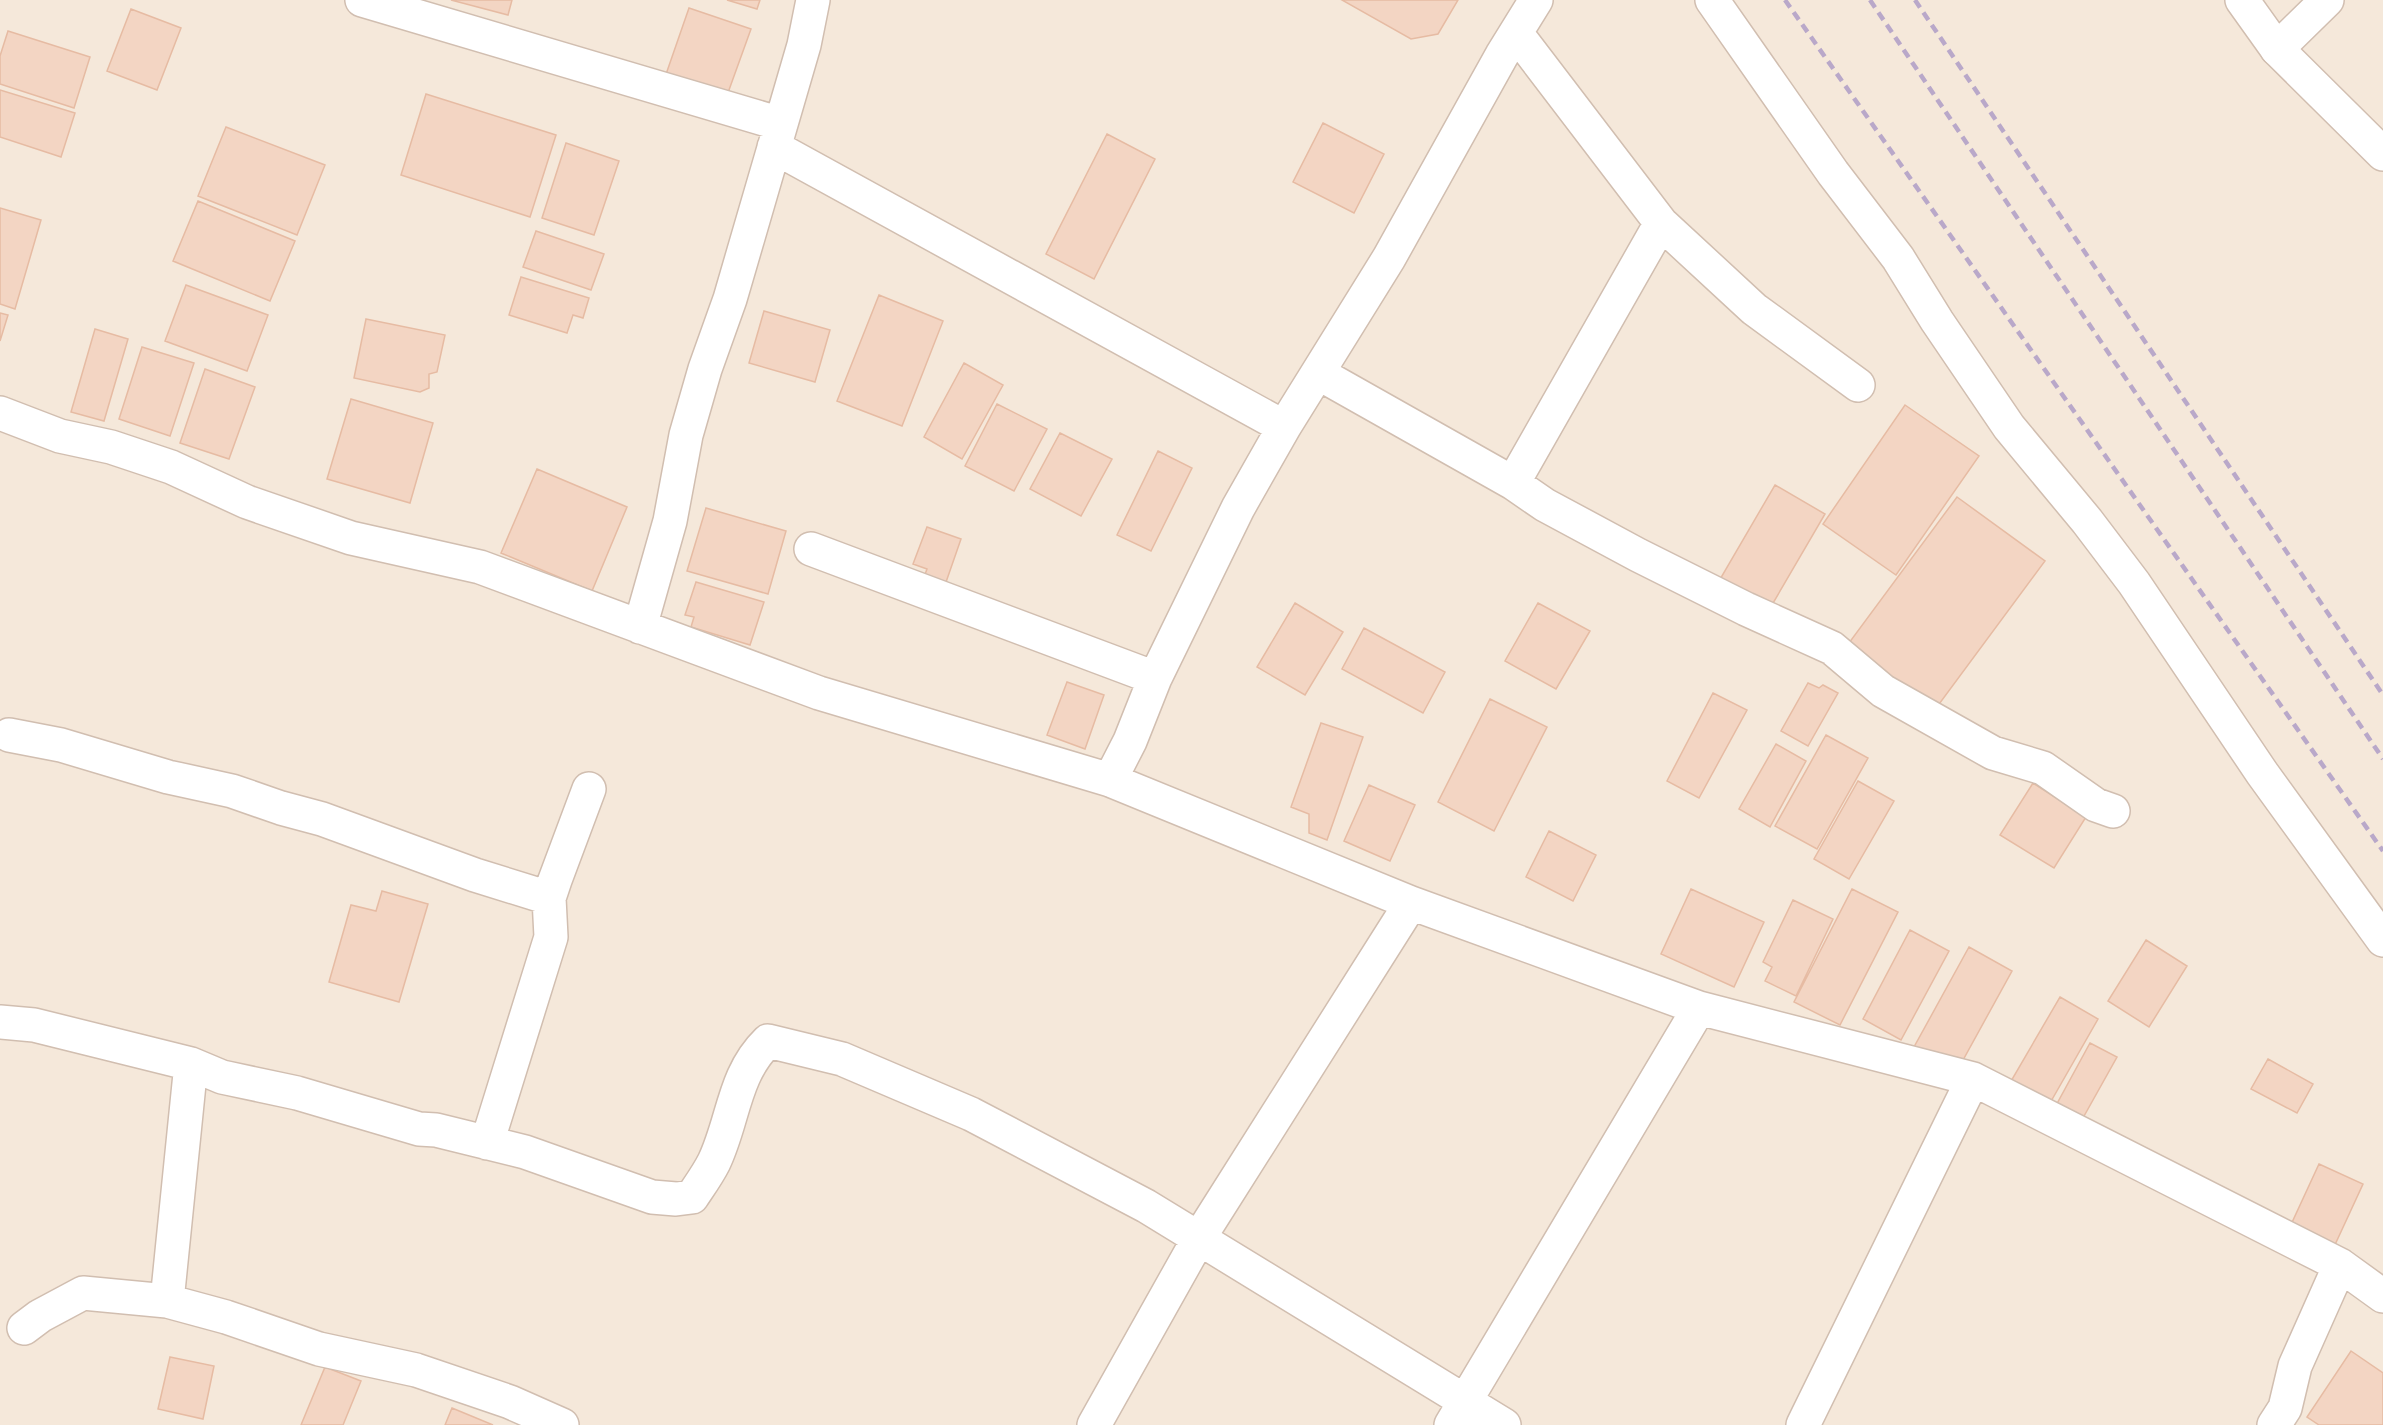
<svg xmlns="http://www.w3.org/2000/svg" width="2383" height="1425" font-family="Figtree,sans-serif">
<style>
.residential{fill:#f5e8da}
.building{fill:#f3d5c3;stroke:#e6bba3;stroke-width:1.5}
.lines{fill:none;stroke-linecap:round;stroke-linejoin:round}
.minor-casing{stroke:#d1beb0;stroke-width:36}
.tertiary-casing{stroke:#d1beb0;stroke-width:36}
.minor{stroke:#fff;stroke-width:33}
.tertiary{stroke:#fff;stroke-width:33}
.rail{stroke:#b9a8c9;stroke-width:4.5;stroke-dasharray:9 6;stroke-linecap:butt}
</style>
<rect width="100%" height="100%" fill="#fdf6ec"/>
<path class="residential" d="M 0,0 L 2383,0 L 2383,1425 L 0,1425 Z"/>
<path class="building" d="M 451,0 L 512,0 L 508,15 Z
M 727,0 L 760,0 L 757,9 Z
M 1342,0 L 1458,0 L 1438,34 L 1411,39 Z
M 689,8 L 751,29 L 725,101 L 664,80 Z
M 131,9 L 181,28 L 157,90 L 107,71 Z
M 8,31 L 90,57 L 74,108 L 0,84 L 0,56 Z
M 0,90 L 75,113 L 61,157 L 0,137 Z
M 426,94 L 556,135 L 530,217 L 401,175 Z
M 1323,123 L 1384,154 L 1354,213 L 1293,182 Z
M 226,127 L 325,165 L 297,235 L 198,196 Z
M 1107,134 L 1155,159 L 1094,279 L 1046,254 Z
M 566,143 L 619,161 L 594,235 L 542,218 Z
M 198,201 L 295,241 L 270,301 L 173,261 Z
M 0,208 L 41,220 L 15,309 L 0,304 Z
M 536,231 L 604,254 L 591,290 L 523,267 Z
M 521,277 L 589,298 L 583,318 L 573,315 L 567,333 L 509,315 Z
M 186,285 L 268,315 L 247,371 L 165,341 Z
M 879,295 L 943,321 L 902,426 L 837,401 Z
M 764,311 L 830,330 L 815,382 L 749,363 Z
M 0,313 L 8,315 L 0,341 Z
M 366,319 L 445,335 L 437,372 L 429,374 L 429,388 L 420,392 L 354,378 Z
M 95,329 L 128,339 L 104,421 L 71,412 Z
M 142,347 L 194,363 L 170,436 L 119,419 Z
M 964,363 L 1003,385 L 962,459 L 924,437 Z
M 205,369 L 255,387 L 229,459 L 180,443 Z
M 351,399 L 433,423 L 410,503 L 327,479 Z
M 997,404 L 1047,429 L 1014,491 L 965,466 Z
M 1905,405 L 1979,456 L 1896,575 L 1823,524 Z
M 1060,433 L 1112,459 L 1081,516 L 1030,489 Z
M 1158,451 L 1192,468 L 1151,551 L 1117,535 Z
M 537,469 L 627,507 L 592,591 L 501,553 Z
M 1775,485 L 1825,514 L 1769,610 L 1719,581 Z
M 1957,497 L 2045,561 L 1931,715 L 1843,651 Z
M 706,508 L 786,531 L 768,594 L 687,571 Z
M 927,527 L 961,539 L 945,585 L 924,577 L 927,569 L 913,564 Z
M 696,582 L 764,602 L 750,645 L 691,627 L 694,617 L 685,615 Z
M 1295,603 L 1343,632 L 1305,695 L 1257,667 Z
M 1538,603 L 1590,631 L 1556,689 L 1505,661 Z
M 1364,628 L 1445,672 L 1423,713 L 1342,669 Z
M 1067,682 L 1104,695 L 1085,749 L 1047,735 Z
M 1808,683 L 1819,688 L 1823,685 L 1838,693 L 1808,746 L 1781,731 Z
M 1713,693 L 1747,710 L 1699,798 L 1667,781 Z
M 1490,699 L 1547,727 L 1494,831 L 1438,802 Z
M 1321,723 L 1363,737 L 1327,840 L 1309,833 L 1309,814 L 1291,807 Z
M 1826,735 L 1868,758 L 1817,849 L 1775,826 Z
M 1776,744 L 1806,761 L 1770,827 L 1739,809 Z
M 1858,781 L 1894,801 L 1849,879 L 1814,859 Z
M 2033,783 L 2086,817 L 2054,868 L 2000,835 Z
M 1369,785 L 1415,805 L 1390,861 L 1344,841 Z
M 1549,831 L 1596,855 L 1573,901 L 1526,877 Z
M 1691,889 L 1764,922 L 1734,987 L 1661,954 Z
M 1852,889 L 1898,912 L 1840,1025 L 1794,1002 Z
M 382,891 L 428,904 L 399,1002 L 329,982 L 351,905 L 376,911 Z
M 1793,900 L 1833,919 L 1796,996 L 1765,981 L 1772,967 L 1763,962 Z
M 1910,930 L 1949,951 L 1901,1040 L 1863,1019 Z
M 2146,940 L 2187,966 L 2149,1027 L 2108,1001 Z
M 1969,947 L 2012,971 L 1957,1071 L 1914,1047 Z
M 2060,997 L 2098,1019 L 2046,1110 L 2007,1088 Z
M 2090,1043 L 2117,1057 L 2079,1125 L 2053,1111 Z
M 2268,1059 L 2313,1084 L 2297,1113 L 2251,1089 Z
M 2319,1164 L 2363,1184 L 2333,1249 L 2289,1229 Z
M 2351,1351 L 2383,1373 L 2383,1425 L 2319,1425 L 2307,1417 Z
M 170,1357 L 214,1366 L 203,1419 L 158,1409 Z
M 325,1367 L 361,1381 L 343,1425 L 301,1425 Z
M 452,1408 L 493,1425 L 445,1425 Z"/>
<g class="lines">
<g class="minor-casing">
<path id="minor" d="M 362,0 L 781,124
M 1712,0 L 1833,173 L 1898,258 L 1937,321 L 2009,427 L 2087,521 L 2134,583 L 2262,773 L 2383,940
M 2277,49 L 2327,0
M 774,147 L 1284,427
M 1661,223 L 1754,309 L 1858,385
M 1318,373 L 1513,483 L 1545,505 L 1638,555 L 1746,609 L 1832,648 L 1883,691 L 1993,753 L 2043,768 L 2096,805 L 2113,811
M 0,413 L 60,436 L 111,447 L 171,467 L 247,502 L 351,538 L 480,567 L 819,693 L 1110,780 L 1411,903
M 1513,483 L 1661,223 L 1516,33
M 811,549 L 1155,678
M 640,627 L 670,521 L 686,435 L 705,369 L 730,299 L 804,45 L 813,0
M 9,735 L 61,745 L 168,777 L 232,791 L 281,808 L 322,819 L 475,875 L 549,898
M 1110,780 L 1130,741 L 1155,678 L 1238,508 L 1284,427 L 1389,258 L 1502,55 L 1536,0
M 0,1022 L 34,1025 L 191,1064 L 222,1077 L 297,1093 L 419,1129 L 436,1130 L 525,1152 L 652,1197 L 676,1199 L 692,1197 C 700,1185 708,1174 714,1162 C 734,1120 733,1075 768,1041 L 842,1059 L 971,1114 L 1146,1206 L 1504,1425
M 487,1143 L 551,937 L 549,898 L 555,880 L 589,789
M 167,1301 L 191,1064
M 24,1328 L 40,1316 L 83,1293 L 167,1301 L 226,1317 L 319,1349 L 416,1370 L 510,1402 L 562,1425
M 1094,1425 L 1199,1238 L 1411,903 L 1699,1008 L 1973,1079 L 2340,1265 L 2383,1296
M 1451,1425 L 1699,1008
M 1803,1425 L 1973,1079
M 2274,1425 L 2285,1408 L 2295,1366 L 2340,1265"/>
</g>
<g class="tertiary-casing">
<path id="tertiary" d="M 2242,0 L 2277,49 L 2383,154"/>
</g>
<use href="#minor" class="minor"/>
<use href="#tertiary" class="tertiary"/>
<path class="rail" d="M 1785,0 L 2383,851
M 1870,0 L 2383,759
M 1915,0 L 2383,695"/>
</g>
</svg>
